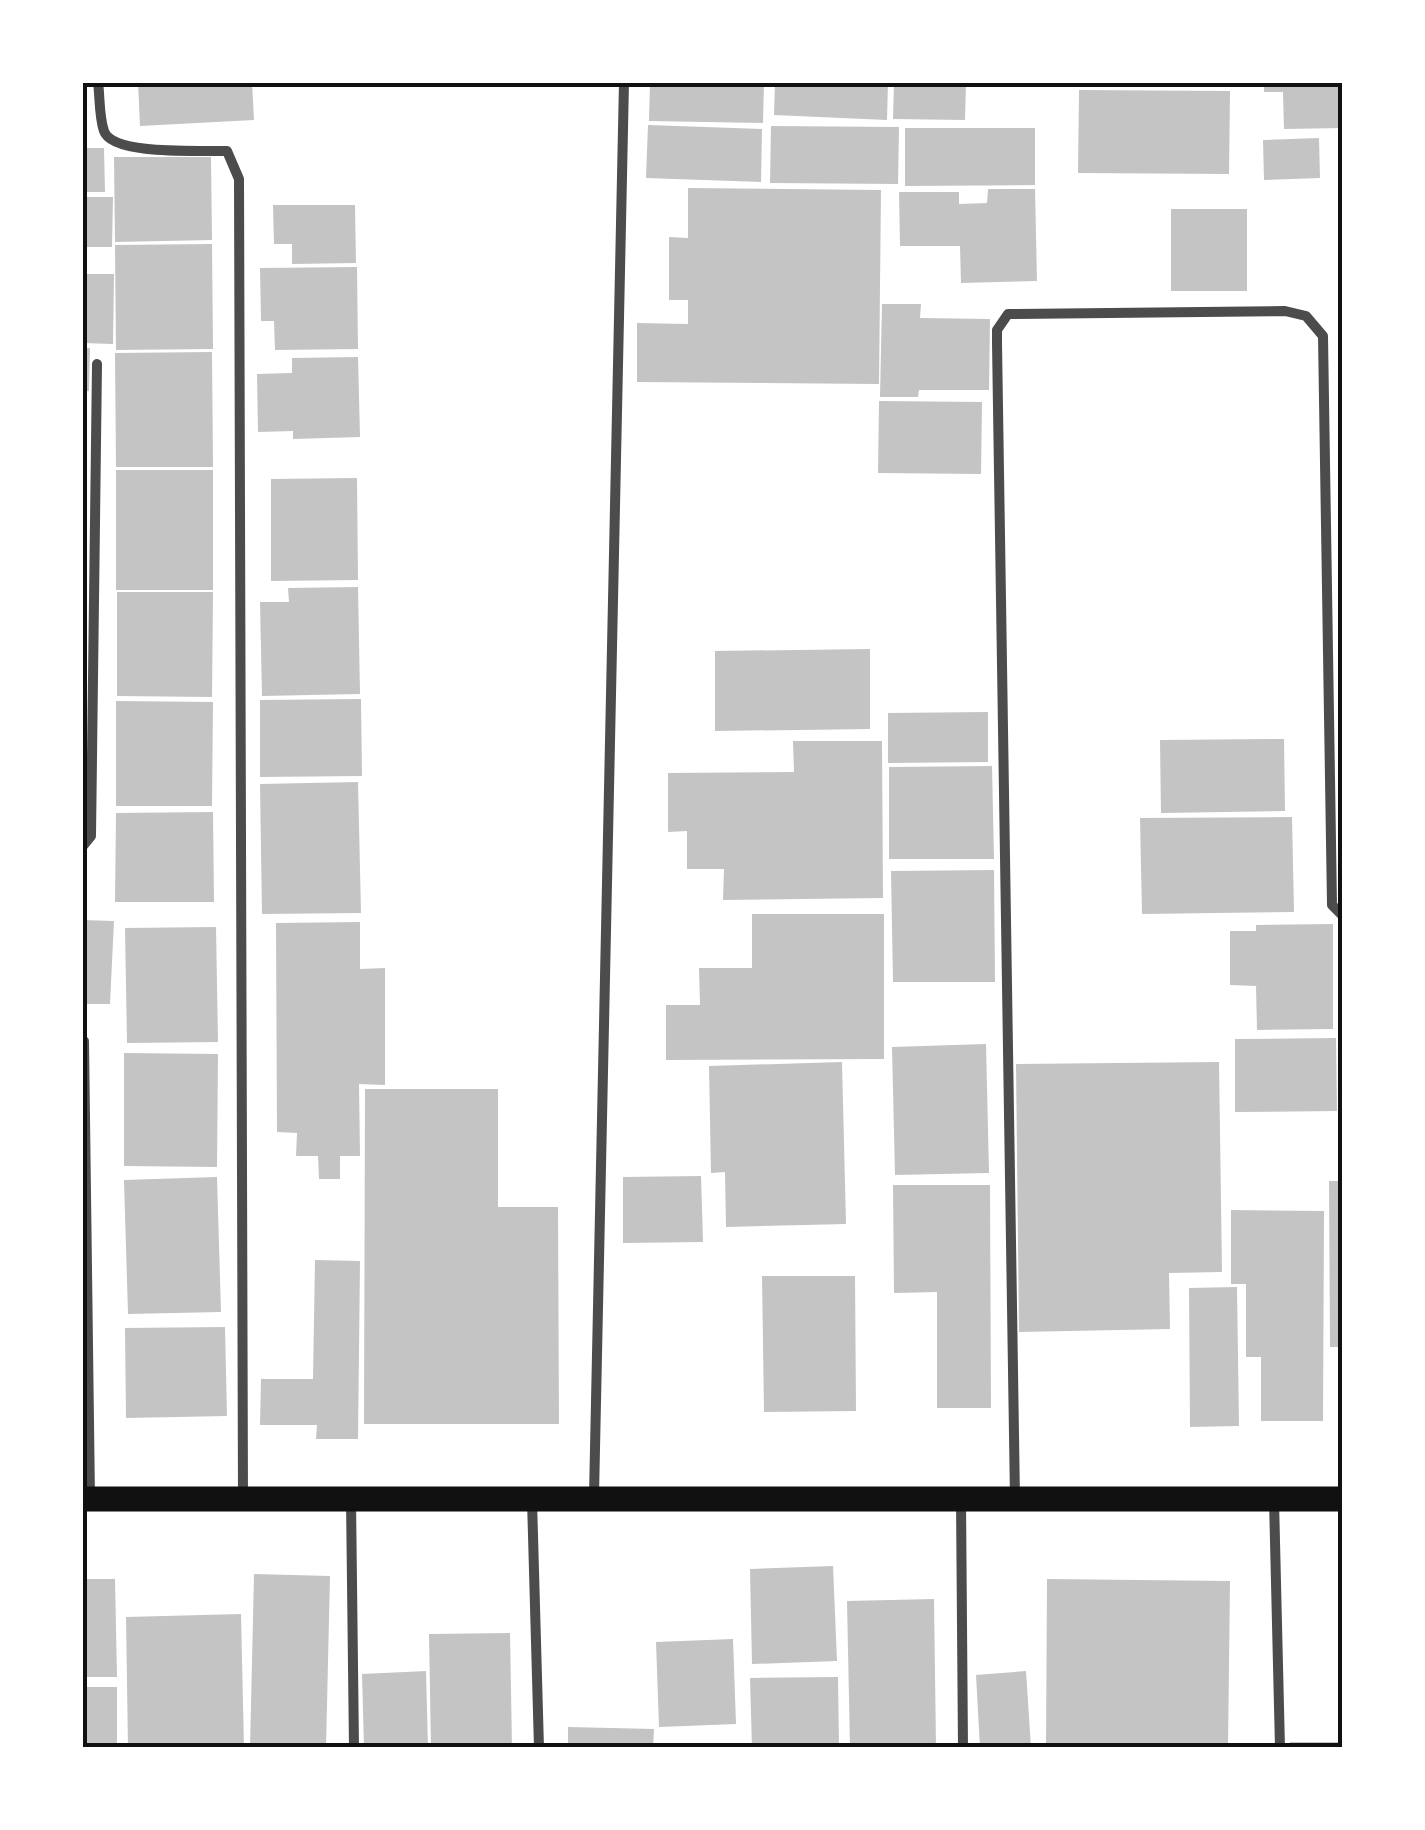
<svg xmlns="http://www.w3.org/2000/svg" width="1425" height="1830" font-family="Signika,sans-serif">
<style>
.building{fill:#c4c4c4}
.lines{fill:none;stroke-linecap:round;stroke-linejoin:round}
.minor{stroke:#4c4c4c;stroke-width:10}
.primary{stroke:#111;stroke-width:25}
.neatline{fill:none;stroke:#111;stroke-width:4}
</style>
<rect width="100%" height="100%" fill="#fff"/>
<path class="building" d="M 138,82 L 252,82 L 254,120 L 140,126 Z
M 650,82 L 764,82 L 763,123 L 649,121 Z
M 775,82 L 888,82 L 887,120 L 774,115 Z
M 894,82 L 966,82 L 965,120 L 893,119 Z
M 1264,82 L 1342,82 L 1342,128 L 1284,129 L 1283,92 L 1264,92 Z
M 1079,90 L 1230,91 L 1229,174 L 1078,173 Z
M 648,125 L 762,129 L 761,182 L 646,178 Z
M 771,126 L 899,127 L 898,184 L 770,183 Z
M 905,128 L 1035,128 L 1035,185 L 905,186 Z
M 1319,138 L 1320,178 L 1264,180 L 1263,140 Z
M 82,148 L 104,148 L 105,192 L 82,192 Z
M 114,157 L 211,157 L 212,240 L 115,242 Z
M 688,188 L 881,190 L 879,384 L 637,382 L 637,323 L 688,324 L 688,300 L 669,300 L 669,237 L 688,238 Z
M 988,189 L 1035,189 L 1037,281 L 961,283 L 960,246 L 900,246 L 899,192 L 959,192 L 959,204 L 987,203 Z
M 82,197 L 113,197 L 112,247 L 82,247 Z
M 273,205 L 355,205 L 356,263 L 292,264 L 292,244 L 274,244 Z
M 1171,209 L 1247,209 L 1247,291 L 1171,291 Z
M 212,244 L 213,349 L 116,350 L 115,245 Z
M 357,267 L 358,349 L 275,350 L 274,321 L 261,321 L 260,268 Z
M 82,274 L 114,274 L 113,344 L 82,343 Z
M 882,304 L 921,304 L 920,318 L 990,319 L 989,390 L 919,390 L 918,397 L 880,397 Z
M 82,348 L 90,348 L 89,391 L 82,391 Z
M 212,352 L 213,467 L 116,467 L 115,353 Z
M 358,357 L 360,437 L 293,439 L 293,431 L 258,432 L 257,374 L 292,373 L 292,358 Z
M 879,401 L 982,402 L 981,474 L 878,473 Z
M 116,470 L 213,470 L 213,590 L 116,590 Z
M 357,478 L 358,580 L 271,581 L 271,479 Z
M 358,587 L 360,694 L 262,696 L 260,602 L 289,602 L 288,588 Z
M 117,592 L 213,592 L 212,697 L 117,696 Z
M 870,649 L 870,729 L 715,731 L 715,651 Z
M 361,699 L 362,776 L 260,777 L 260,700 Z
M 116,701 L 213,702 L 212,806 L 116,806 Z
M 988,712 L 988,762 L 888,763 L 888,713 Z
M 1284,739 L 1285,811 L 1161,813 L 1160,740 Z
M 793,741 L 882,741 L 883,898 L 723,900 L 724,869 L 687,869 L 687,831 L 668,832 L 668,773 L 794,772 Z
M 992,766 L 994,859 L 889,859 L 889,767 Z
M 358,782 L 361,913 L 262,914 L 260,784 Z
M 213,812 L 214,902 L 115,902 L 116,813 Z
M 1292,817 L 1294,912 L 1142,914 L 1140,818 Z
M 994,870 L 995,982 L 893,982 L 891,871 Z
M 752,914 L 884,914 L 884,1059 L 666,1060 L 666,1005 L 700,1005 L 699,968 L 752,968 Z
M 82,920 L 114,921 L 110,1004 L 82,1004 Z
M 360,922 L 360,969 L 385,968 L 385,1085 L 359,1084 L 360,1156 L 340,1156 L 340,1179 L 319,1179 L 318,1156 L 296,1156 L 297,1133 L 277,1132 L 276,923 Z
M 1333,924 L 1333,1029 L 1257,1030 L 1256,986 L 1230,985 L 1230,931 L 1256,931 L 1256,925 Z
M 216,927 L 218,1042 L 127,1043 L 125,928 Z
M 1336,1038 L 1337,1111 L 1235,1112 L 1235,1039 Z
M 986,1044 L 989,1173 L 895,1175 L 892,1047 Z
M 124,1053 L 218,1054 L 217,1167 L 124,1166 Z
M 842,1062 L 846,1224 L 726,1227 L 725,1172 L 711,1173 L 709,1066 Z
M 1219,1062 L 1222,1272 L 1169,1273 L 1170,1329 L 1019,1332 L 1016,1064 Z
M 365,1089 L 498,1089 L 498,1207 L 558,1207 L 559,1424 L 364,1424 Z
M 701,1176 L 703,1242 L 623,1243 L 623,1177 Z
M 217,1177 L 221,1312 L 128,1314 L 124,1180 Z
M 1329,1181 L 1342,1181 L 1342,1347 L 1330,1347 Z
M 893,1185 L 990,1185 L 991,1408 L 937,1408 L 937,1292 L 894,1293 Z
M 1231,1210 L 1324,1211 L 1323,1421 L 1261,1421 L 1261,1357 L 1246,1357 L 1246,1284 L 1231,1284 Z
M 315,1260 L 360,1261 L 358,1439 L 316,1439 L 317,1425 L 260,1425 L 261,1379 L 313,1379 Z
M 762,1276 L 855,1276 L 856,1411 L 764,1412 Z
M 1237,1287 L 1239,1426 L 1190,1427 L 1189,1288 Z
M 225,1327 L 227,1416 L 126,1418 L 125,1328 Z
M 833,1566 L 837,1661 L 752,1664 L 750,1569 Z
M 254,1574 L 330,1576 L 326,1748 L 250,1748 Z
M 82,1579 L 115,1579 L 117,1677 L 82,1677 Z
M 1047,1579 L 1230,1581 L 1228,1748 L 1046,1748 Z
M 934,1599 L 936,1748 L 850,1748 L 847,1601 Z
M 241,1614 L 244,1748 L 128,1748 L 126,1617 Z
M 510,1633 L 512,1748 L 431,1748 L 429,1634 Z
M 733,1639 L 736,1724 L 659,1727 L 656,1642 Z
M 426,1671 L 428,1748 L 364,1748 L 362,1674 Z
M 1026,1671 L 1031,1748 L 980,1748 L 976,1675 Z
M 838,1677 L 839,1748 L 752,1748 L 750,1678 Z
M 82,1687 L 117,1687 L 117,1748 L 82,1748 Z
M 568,1727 L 654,1729 L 653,1748 L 568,1748 Z
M 1290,1742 L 1342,1742 L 1342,1748 L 1290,1748 Z"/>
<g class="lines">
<path class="minor" d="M 98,82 C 100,97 99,117 104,131 C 112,156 203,150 227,151 L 239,179 L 243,1498
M 82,847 L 91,836 L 97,364
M 84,1041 L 90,1498
M 594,1496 L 624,82
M 1015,1499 L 997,343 L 997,330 L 1008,314 L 1285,311 L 1306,316 L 1323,336 L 1332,905 L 1342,915
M 351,1500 L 354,1748
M 532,1500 L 539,1748
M 961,1500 L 963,1748
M 1274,1500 L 1280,1748"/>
<path class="primary" d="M 82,1499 L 1342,1499"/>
</g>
<rect width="1425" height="1830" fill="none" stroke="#ffffff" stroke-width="170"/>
<rect x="85" y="85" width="1255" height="1660" class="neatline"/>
</svg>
